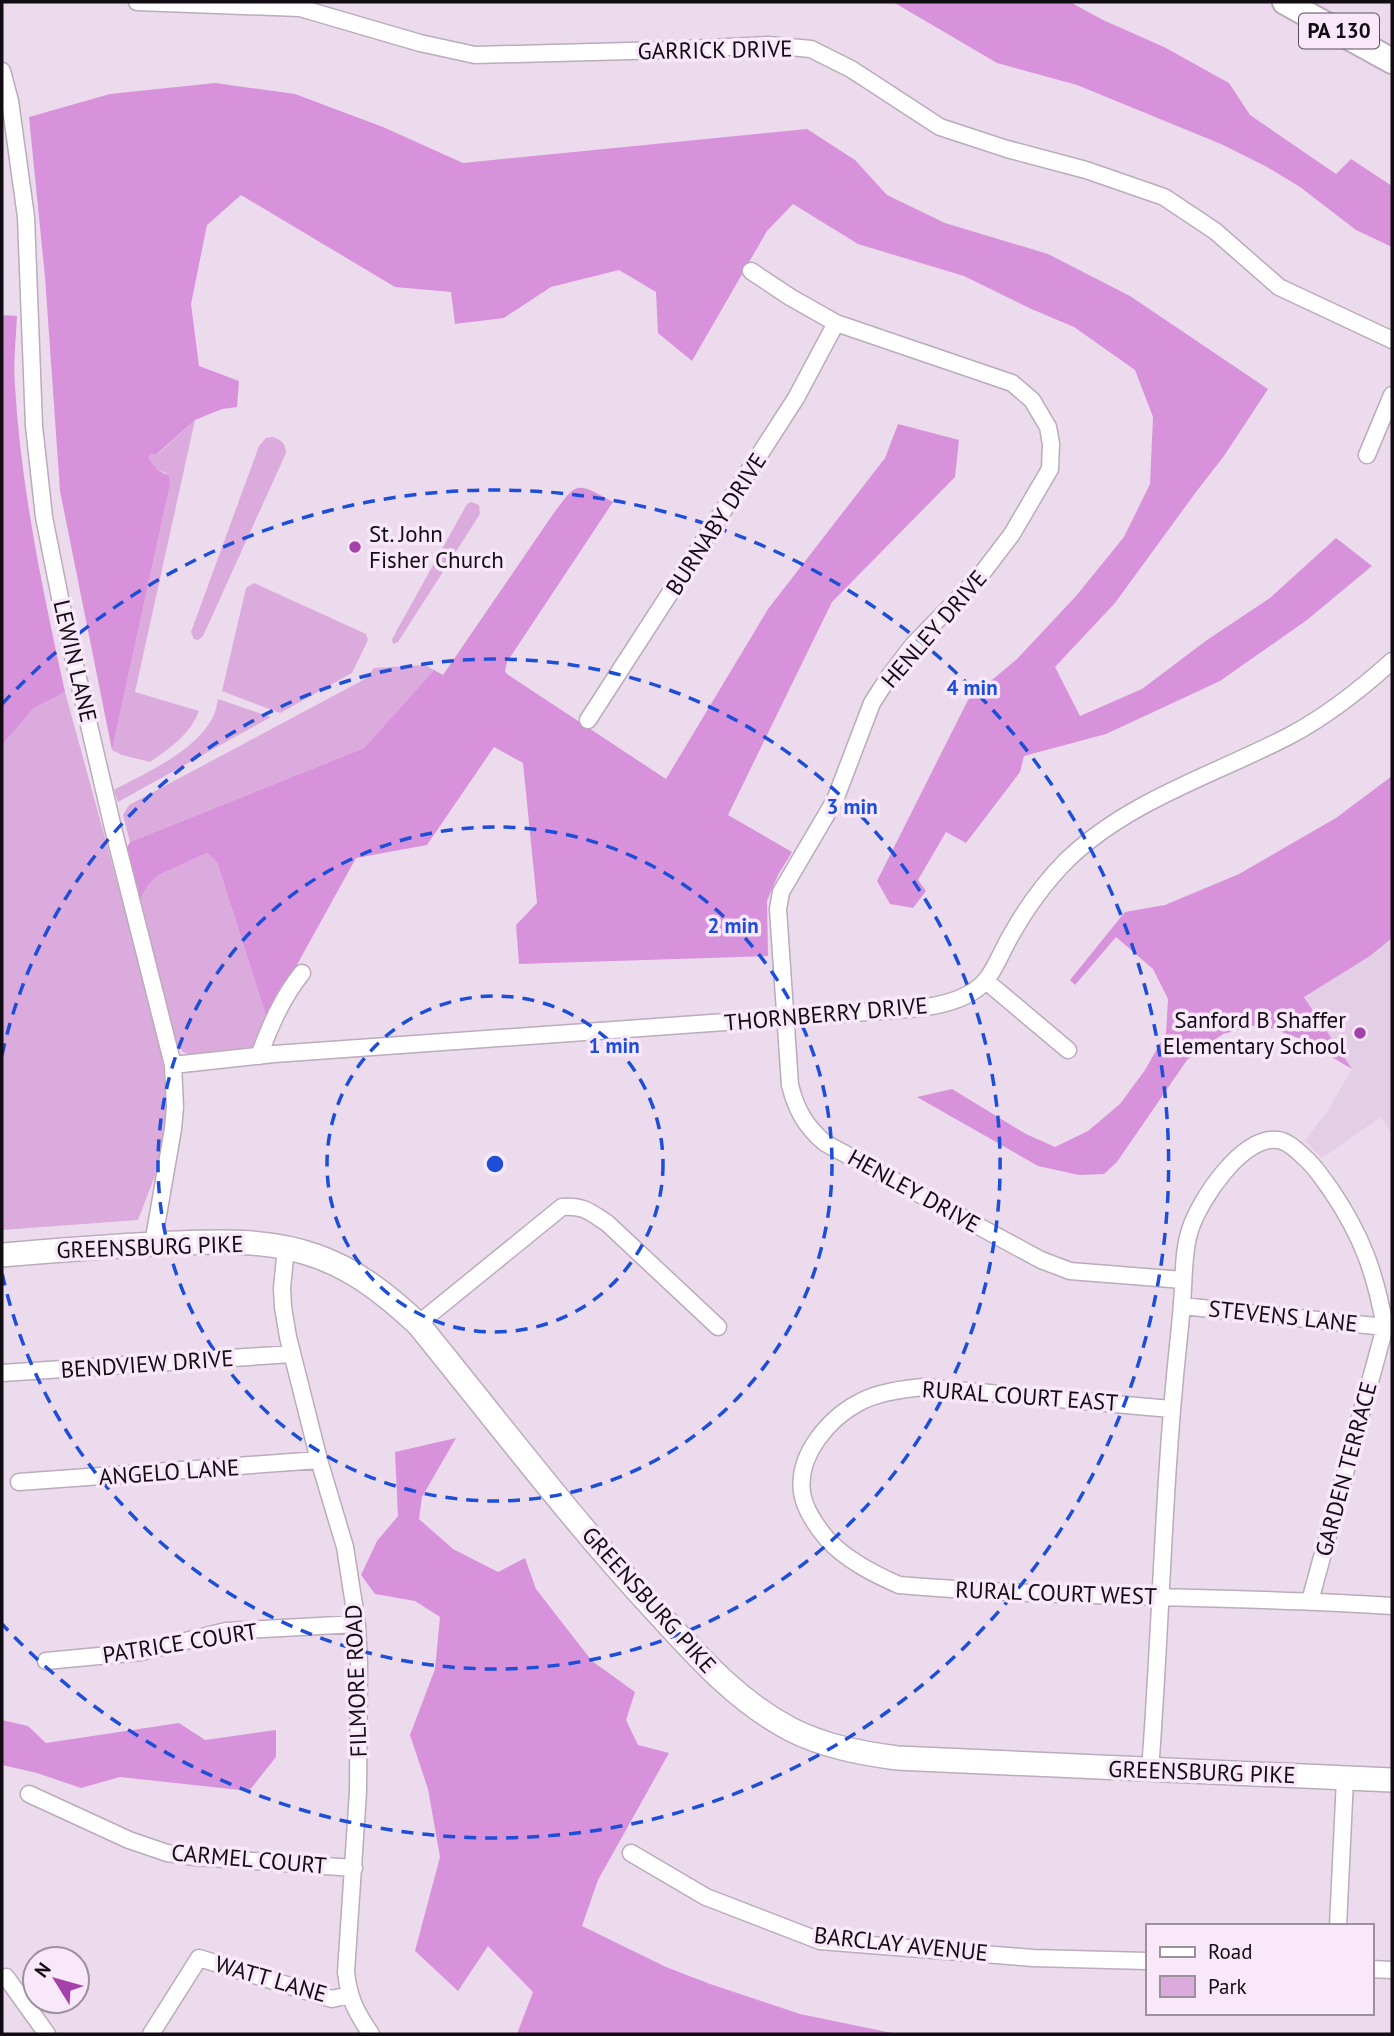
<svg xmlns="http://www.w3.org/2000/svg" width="1394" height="2036" font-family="'PT Sans',sans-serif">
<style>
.built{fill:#e4cee5}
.green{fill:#dcabdd}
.forest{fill:#d892db}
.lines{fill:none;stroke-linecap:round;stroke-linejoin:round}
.street-casing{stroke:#bbabbc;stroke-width:19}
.secondary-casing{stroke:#bbabbc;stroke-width:26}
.primary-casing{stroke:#bbabbc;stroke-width:28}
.street{stroke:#fff;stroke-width:16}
.secondary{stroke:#fff;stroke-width:23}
.primary{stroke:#fff;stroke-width:24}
.ring{fill:none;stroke:#1d4ed8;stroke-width:3.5;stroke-dasharray:12 9}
.poi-dot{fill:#a442a9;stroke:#f9e8f9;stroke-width:2.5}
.labels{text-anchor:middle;stroke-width:7;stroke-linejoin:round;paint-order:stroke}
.shield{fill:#f9e8f9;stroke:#574f58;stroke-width:2}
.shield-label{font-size:21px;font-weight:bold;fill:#120d13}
.street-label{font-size:23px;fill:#120d13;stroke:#f9e8f9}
.poi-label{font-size:23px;fill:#120d13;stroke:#f9e8f9;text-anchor:start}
.centre{fill:#1d4ed8;stroke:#f9e8f9;stroke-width:3.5}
.ring-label{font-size:21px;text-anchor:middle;font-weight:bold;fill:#1d4ed8;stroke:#f9e8f9;stroke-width:7;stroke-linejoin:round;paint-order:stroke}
</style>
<rect width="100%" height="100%" fill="#ecdbec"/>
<path class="built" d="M 1392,938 L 1392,1134 L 1381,1117 L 1322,1158 L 1305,1141 L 1328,1110 L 1352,1069 L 1304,996 L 1370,956 Z"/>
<path class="green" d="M 195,420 L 135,692 L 199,711 C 190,734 171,748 150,762 L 122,755 L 112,750 L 170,485 L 166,473 L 158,470 L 149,459 L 150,454 L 158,454 Z
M 272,437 C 280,439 286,443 286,453 L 203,636 L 198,640 L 194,639 L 191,632 L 259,446 L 266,438 Z
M 471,502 L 479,505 L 480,514 L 398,642 L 393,644 L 392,639 L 467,504 Z
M 254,583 L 366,634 L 368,640 L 352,673 L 280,713 L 222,691 L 246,588 Z
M 425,665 L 434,670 L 364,748 L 130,842 L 123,815 L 129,805 L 365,679 L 374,668 Z
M 65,692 L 158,1031 L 173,1129 L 138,1220 L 2,1230 L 2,745 L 34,708 Z
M 218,699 L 271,717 L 118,802 L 114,790 C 147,772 197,751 214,715 C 216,710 217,704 218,699 Z
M 207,853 L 217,862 L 267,1019 L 253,1047 L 192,1056 L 183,1052 L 176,1043 L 140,899 L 149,884 L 157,876 Z"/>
<path class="forest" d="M 893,2 L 1070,2 L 1103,20 L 1164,47 L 1229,83 L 1250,115 L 1336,174 L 1351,159 L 1392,186 L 1392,247 L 1356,230 L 1300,187 L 1267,167 L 1221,144 L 1077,85 L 997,63 Z
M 215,83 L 295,94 L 383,127 L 463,163 L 807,129 L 855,160 L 887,195 L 945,223 L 1048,254 L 1130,296 L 1268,389 L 1224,456 L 1196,492 L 1115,603 L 1055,667 L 1080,716 L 1142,689 L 1207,640 L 1270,598 L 1336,538 L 1372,566 L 1307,620 L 1220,681 L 1106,734 L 1024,756 L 1020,772 L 966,843 L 946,832 L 918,880 L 926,891 L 913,908 L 890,904 L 877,881 L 968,700 L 1017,659 L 1076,596 L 1124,537 L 1150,484 L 1153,417 L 1135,370 L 1074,327 L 1029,308 L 964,276 L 858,244 L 793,204 L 767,231 L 692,361 L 658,333 L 656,292 L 619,270 L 551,287 L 504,318 L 455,324 L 451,292 L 395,287 L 241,195 L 207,225 L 191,304 L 199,366 L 239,381 L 237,407 L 222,409 L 195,420 L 157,454 L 150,454 L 149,459 L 158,470 L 169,476 L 170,485 L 112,750 L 60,491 L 45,277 L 29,117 L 110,94 Z
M 2,315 L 17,316 C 16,339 13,363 15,386 C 21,489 43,591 65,692 L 34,708 L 2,745 Z
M 898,424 L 959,440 L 955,477 L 832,602 L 728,815 L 792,852 L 778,875 L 767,901 L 768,956 L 519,964 L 516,925 L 537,903 L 523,763 L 494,747 L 427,845 L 356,858 L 267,1019 L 217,862 L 207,853 L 157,876 L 149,884 L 140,899 L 127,848 L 130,842 L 364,748 L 434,670 L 443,675 L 551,517 C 577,482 574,480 613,502 L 507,662 L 505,671 L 507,674 L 666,779 L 768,609 L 885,458 Z
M 1392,776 L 1392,938 L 1370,956 L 1304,997 L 1352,1069 L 1301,1039 L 1260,1024 L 1223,1034 L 1187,1060 L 1117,1162 L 1104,1174 L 1079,1175 L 1038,1166 L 917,1097 L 952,1089 L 1026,1134 L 1055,1147 L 1088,1131 L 1120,1104 L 1145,1070 L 1166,1033 L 1168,999 L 1153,969 L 1116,937 L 1075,985 L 1070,980 L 1125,912 L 1165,905 L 1239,874 L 1336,818 Z
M 456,1438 L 422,1497 L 419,1519 L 453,1549 L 498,1572 L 525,1558 L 536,1589 L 592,1661 L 635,1692 L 626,1720 L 638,1745 L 669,1753 L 598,1880 L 582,1926 L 666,1967 L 710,1984 L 800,2014 L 897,2034 L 517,2034 L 533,1992 L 488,1946 L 458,1991 L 415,1951 L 440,1857 L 428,1789 L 410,1735 L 435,1669 L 440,1617 L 415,1601 L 375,1594 L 361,1575 L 377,1541 L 398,1516 L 395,1452 Z
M 2,1720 L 28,1726 L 46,1743 L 179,1723 L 205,1740 L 276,1730 L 276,1757 L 249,1791 L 120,1777 L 81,1788 L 37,1773 L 2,1765 Z"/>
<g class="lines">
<g class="street-casing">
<path id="street" d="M 137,2 L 300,8 L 420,43 L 475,55 L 667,50 L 768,45 L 811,49 L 851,69 L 940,127 L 1007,149 L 1086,170 L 1164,197 L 1215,231 L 1279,287 L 1392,340
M 2,71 L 10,101 L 26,217 L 34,426 L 44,517 L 64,618 L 113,828 L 173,1065 L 175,1107 L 173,1129 L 153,1244
M 751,271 L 790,297 L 836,323 L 1012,383 L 1032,400 L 1048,427 L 1051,444 L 1050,469 L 1012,534 L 980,576 L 914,644 L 890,675 L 872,703 L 835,800 L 781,892 L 778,909 L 790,1085 C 796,1109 805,1126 825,1143 L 1041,1260 L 1070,1271 L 1183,1280
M 1367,455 L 1392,395
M 588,720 L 796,398 L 836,323
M 986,981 L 1068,1050
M 259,1056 C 270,1026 282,998 302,973
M 173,1065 L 274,1054 L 909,1009 C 934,1007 970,1001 987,979 C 996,967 1002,951 1010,937 C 1025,910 1045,882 1067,860 C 1129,800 1214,775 1289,736 C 1327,716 1361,689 1392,661
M 286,1247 L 282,1288 L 283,1307 L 288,1337 L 319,1460 L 345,1547 L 357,1624 L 359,1664 L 358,1792 L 346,1972 C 349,1999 356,2012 371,2034
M 1182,1306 L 1385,1327
M 418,1324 L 562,1207 C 583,1205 590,1212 607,1223 L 718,1327
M 2,1373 L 292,1354
M 1171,1409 L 923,1387 C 903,1389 878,1392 860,1402 C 829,1418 797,1455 802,1492 C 804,1508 817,1527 827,1539 C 846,1560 874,1574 899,1585 C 1063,1599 1228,1595 1392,1606
M 19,1482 L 319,1460
M 46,1661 L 141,1652 L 226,1631 L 357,1624
M 1150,1770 C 1161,1629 1163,1487 1178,1346 C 1180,1327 1182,1307 1183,1288 C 1184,1269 1184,1248 1190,1230 C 1199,1201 1242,1135 1278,1140 C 1287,1141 1297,1150 1304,1157 C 1315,1166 1322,1178 1331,1190 C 1362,1236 1375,1272 1385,1327 L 1310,1601
M 29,1794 L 129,1840 L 167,1853 L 195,1857 L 354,1868
M 631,1853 L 706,1897 L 820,1941 L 1033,1958 L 1147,1961
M 1338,1926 L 1345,1779
M 1371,1969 L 1392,1970
M 6,1977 L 47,2034
M 151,2034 L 199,1958 L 332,1999 L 349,1995"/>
</g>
<g class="secondary-casing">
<path id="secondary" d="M 2,1255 C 61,1250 119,1245 178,1243 C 225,1241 272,1240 316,1256 C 356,1270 388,1296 418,1324 C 496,1420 571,1519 655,1610 C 696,1654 735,1700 790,1729 C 823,1746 860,1753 897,1758 L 1392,1780"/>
</g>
<g class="primary-casing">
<path id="primary" d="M 1285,2 L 1392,61"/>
</g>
<use href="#street" class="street"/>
<use href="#secondary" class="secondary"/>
<use href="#primary" class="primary"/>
</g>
<g class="ring">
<circle cx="495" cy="1164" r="168"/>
<circle cx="495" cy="1164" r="337"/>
<path d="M2 1055A505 505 0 1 1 2 1273"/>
<path d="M2 704A674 674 0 1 1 2 1624"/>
</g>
<g class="poi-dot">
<circle cx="355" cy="547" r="7"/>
<circle cx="1360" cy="1033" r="7"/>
</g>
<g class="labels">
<rect class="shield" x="1299" y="13.5" width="80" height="35" rx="5"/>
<g class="shield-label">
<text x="1339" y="38">PA 130</text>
</g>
<g class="street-label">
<text transform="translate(715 50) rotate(-1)" y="8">GARRICK DRIVE</text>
<text transform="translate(716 524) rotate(-57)" y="8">BURNABY DRIVE</text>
<text transform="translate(934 629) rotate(-49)" y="8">HENLEY DRIVE</text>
<text transform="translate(75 661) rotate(77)" y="8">LEWIN LANE</text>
<text transform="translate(826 1014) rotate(-5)" y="8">THORNBERRY DRIVE</text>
<text transform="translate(914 1191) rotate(29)" y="8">HENLEY DRIVE</text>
<text transform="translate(150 1247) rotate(-2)" y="8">GREENSBURG PIKE</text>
<text transform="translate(1283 1316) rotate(6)" y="8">STEVENS LANE</text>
<text transform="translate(147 1364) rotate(-4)" y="8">BENDVIEW DRIVE</text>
<text transform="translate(1020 1396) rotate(4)" y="8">RURAL COURT EAST</text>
<text transform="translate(1346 1469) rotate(-75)" y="8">GARDEN TERRACE</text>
<text transform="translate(169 1472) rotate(-4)" y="8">ANGELO LANE</text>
<text transform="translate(1056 1593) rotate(2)" y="8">RURAL COURT WEST</text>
<text transform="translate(649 1600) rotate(48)" y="8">GREENSBURG PIKE</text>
<text transform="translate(180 1643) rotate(-9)" y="8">PATRICE COURT</text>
<text transform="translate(356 1681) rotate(-92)" y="8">FILMORE ROAD</text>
<text transform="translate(1202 1772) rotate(2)" y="8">GREENSBURG PIKE</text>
<text transform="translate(249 1859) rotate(5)" y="8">CARMEL COURT</text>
<text transform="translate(901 1944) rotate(6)" y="8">BARCLAY AVENUE</text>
<text transform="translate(271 1979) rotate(16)" y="8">WATT LANE</text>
</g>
<g class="poi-label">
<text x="369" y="542">St. John<tspan x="369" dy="26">Fisher Church</tspan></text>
<text x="1346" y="1028" text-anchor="end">Sanford B Shaffer<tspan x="1346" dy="26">Elementary School</tspan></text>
</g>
</g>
<circle cx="495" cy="1164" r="10" class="centre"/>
<g class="ring-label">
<text x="972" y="695">4 min</text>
<text x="852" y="814">3 min</text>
<text x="733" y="933">2 min</text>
<text x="614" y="1053">1 min</text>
</g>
<rect width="1394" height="2036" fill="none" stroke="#120d13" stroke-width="7"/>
<rect x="1146" y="1924" width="228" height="91" fill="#f9e8f9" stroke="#9d909d" stroke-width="2"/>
<rect x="1160" y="1947" width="35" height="10" fill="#ffffff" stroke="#9d909d" stroke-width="2"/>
<text x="1208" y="1959" font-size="21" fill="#120d13">Road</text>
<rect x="1160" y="1976" width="35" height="21" fill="#dcabdd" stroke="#9d909d" stroke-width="2"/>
<text x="1208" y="1994" font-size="21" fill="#120d13">Park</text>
<g transform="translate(56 1980) rotate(307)"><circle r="33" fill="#f9e8f9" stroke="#9d909d" stroke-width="2"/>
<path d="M0-5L12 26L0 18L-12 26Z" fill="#a442a9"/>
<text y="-10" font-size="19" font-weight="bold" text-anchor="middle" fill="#120d13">N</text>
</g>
</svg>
